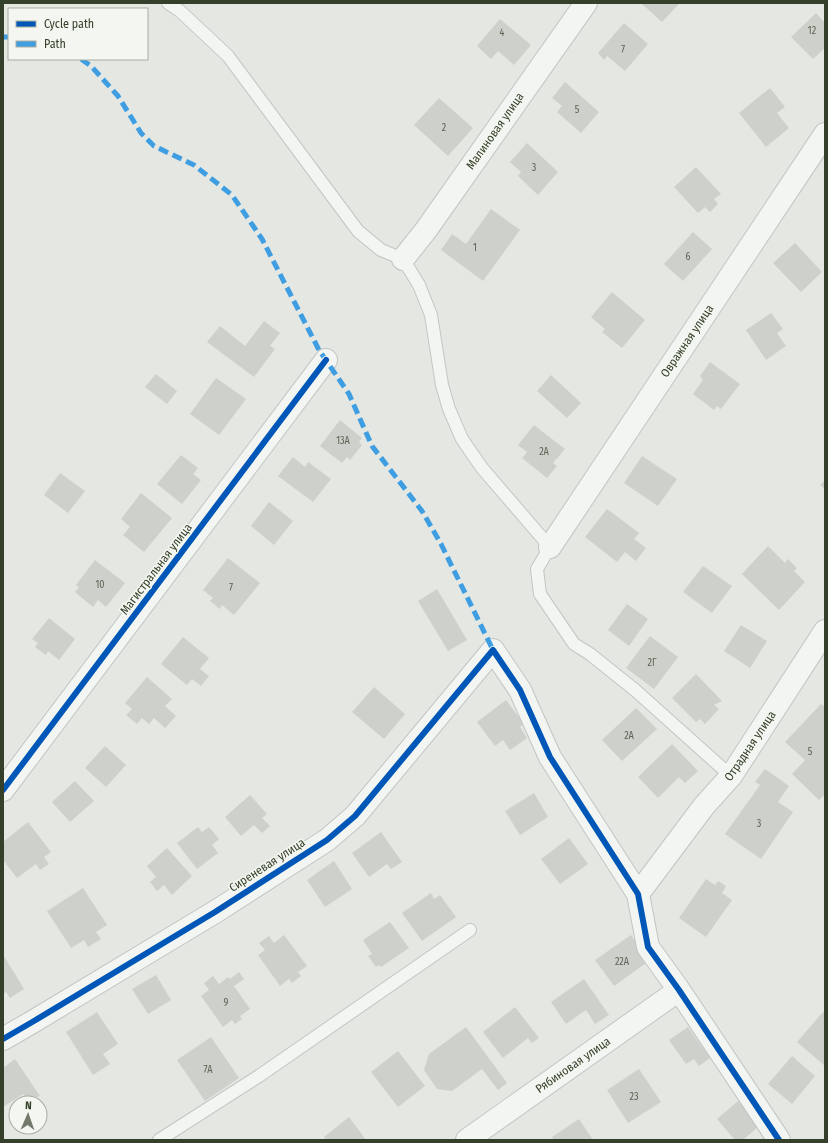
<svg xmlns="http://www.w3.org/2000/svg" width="828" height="1143" font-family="'Fira Sans Condensed',sans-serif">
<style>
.building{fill:#cdd0cb}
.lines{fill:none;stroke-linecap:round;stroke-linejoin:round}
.lane-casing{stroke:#c3c5c1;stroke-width:14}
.street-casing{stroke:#c3c5c1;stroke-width:24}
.lane{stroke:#f3f5f2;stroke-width:12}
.street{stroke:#f3f5f2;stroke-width:22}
.quiet{stroke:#3e9ee1;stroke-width:5;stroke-dasharray:10 5;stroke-linecap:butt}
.cycleway-casing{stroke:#f4f7f1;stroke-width:8}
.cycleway{stroke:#0057b8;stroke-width:6}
.labels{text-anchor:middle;stroke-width:3;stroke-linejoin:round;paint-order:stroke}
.number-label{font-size:10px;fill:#5b6553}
.street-label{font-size:12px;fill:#34402a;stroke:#f4f7f1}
</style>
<rect width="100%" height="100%" fill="#e5e7e3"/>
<path class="building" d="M 641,3 L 680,3 L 662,22 Z
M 816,13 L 825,23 L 825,48 L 813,59 L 791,37 Z
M 500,19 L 531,45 L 514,65 L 498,51 L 491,59 L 477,46 Z
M 624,23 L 648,44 L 625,71 L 607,56 L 604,60 L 598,53 Z
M 565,82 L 599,112 L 581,133 L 557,112 L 562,106 L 552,98 Z
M 770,88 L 785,107 L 777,113 L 789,128 L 766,147 L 739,113 Z
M 439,98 L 473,128 L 448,156 L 414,125 Z
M 527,143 L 558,172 L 538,195 L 518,176 L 521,172 L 510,162 Z
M 696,167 L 721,194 L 714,199 L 718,204 L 710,212 L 705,207 L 698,213 L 674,187 Z
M 491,209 L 520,230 L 483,281 L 441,250 L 452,234 L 466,244 Z
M 693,232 L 712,249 L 683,281 L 664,264 Z
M 795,243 L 822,272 L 801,292 L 773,263 Z
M 612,292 L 645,320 L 622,348 L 602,332 L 605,329 L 591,317 Z
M 771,313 L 783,329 L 777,333 L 786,346 L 766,360 L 746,330 Z
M 264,321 L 280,333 L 270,346 L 275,349 L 254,377 L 207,342 L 220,326 L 245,346 Z
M 710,362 L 740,384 L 721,409 L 717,406 L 714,410 L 693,394 L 703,380 L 700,376 Z
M 156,374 L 177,391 L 167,404 L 145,387 Z
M 551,375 L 581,403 L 567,418 L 537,391 Z
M 216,378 L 246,399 L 219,435 L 190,414 Z
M 340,420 L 362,438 L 359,442 L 362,445 L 350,460 L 347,457 L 342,463 L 320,446 Z
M 534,425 L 565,449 L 553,463 L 557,466 L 547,478 L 522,458 L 527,452 L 518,445 Z
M 181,455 L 198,468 L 193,474 L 201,480 L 182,504 L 157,484 Z
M 642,456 L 677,479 L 658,506 L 624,483 Z
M 293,457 L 305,467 L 308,462 L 331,479 L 313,502 L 278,476 Z
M 60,473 L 85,491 L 68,513 L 44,495 Z
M 825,480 L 825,489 L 820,485 Z
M 141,493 L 172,518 L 144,552 L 123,535 L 130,527 L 121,519 Z
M 269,502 L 293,521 L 274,545 L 251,526 Z
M 607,509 L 639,533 L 634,539 L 646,548 L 636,561 L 625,552 L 617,562 L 585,537 Z
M 768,546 L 785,563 L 788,559 L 797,568 L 794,571 L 805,582 L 779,610 L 742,574 Z
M 228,558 L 260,583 L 234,615 L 222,605 L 220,609 L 210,601 L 213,598 L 203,590 Z
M 95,560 L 125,583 L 106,607 L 98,600 L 93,607 L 75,592 L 79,587 L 76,585 Z
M 703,566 L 732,586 L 712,613 L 683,592 Z
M 437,589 L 467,640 L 448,651 L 418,601 Z
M 627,604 L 648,619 L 629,646 L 608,630 Z
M 49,618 L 75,639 L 59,660 L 48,651 L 46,655 L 35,647 L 38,643 L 32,639 Z
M 741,625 L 767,641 L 750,668 L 724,651 Z
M 650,636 L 678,657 L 654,689 L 626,668 Z
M 183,637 L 209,658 L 200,669 L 209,676 L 201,686 L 192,679 L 187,685 L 161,664 Z
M 696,674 L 722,701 L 714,705 L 719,709 L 705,724 L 700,719 L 696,722 L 672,698 Z
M 147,677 L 172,699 L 165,706 L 176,716 L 165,728 L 154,718 L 149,724 L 142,718 L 137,724 L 126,715 L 132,709 L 125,703 Z
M 374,687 L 405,714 L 384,739 L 352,712 Z
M 506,700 L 524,724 L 520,727 L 527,738 L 510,750 L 503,740 L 495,746 L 477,722 Z
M 821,704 L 825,707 L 825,794 L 819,800 L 792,774 L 805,760 L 785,742 Z
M 636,708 L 657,729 L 622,761 L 602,740 Z
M 672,744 L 698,771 L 685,783 L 679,777 L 658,798 L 638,777 Z
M 105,746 L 126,765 L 106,787 L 85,768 Z
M 765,769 L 789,786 L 778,802 L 793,812 L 761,859 L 725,834 L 760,785 L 755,782 Z
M 75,781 L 94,801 L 70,822 L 52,802 Z
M 534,793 L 548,817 L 520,835 L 505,811 Z
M 250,795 L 267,814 L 262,818 L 270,826 L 262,833 L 254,825 L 241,836 L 225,817 Z
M 28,822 L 51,852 L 44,857 L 49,864 L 40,870 L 36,864 L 17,878 L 3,860 L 3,842 Z
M 198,827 L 202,832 L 209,827 L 219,839 L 212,845 L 218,853 L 197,869 L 177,843 Z
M 381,832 L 402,862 L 391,869 L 387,864 L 369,877 L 352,853 Z
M 569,838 L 588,864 L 560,884 L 541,859 Z
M 167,848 L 192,876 L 172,895 L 164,885 L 157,891 L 150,882 L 156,877 L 147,866 Z
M 334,861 L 352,889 L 325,907 L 307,880 Z
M 706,879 L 715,885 L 718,881 L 726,886 L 722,893 L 732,900 L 706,937 L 679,918 Z
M 83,888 L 107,925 L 96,932 L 101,939 L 88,947 L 84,940 L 71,948 L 47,911 Z
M 431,893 L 434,899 L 440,895 L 456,917 L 422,941 L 402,913 Z
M 390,922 L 409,948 L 381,967 L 379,965 L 376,967 L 368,956 L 372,954 L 363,940 Z
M 284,935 L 307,966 L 298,972 L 301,976 L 292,983 L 289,979 L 280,986 L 258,955 L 265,950 L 259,943 L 269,936 L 274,943 Z
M 631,935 L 649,961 L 614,986 L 595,960 Z
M 3,956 L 4,956 L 24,989 L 10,998 L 6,992 L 3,994 Z
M 239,972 L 244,979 L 234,986 L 250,1009 L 240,1016 L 242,1019 L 235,1024 L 232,1020 L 223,1027 L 201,996 L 209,990 L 204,983 L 213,976 L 219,984 L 228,977 L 230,979 Z
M 156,975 L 171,1000 L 148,1014 L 132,989 Z
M 584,979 L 609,1015 L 595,1024 L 586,1010 L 566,1024 L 551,1002 Z
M 515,1007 L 539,1038 L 532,1043 L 528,1038 L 503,1058 L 483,1032 Z
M 97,1012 L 118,1044 L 103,1054 L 110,1064 L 93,1075 L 66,1032 Z
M 823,1012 L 825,1014 L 825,1066 L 797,1042 Z
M 466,1027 L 507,1083 L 498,1090 L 482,1069 L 452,1091 L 437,1089 L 424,1070 L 429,1054 Z
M 688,1027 L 710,1058 L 699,1066 L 694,1059 L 686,1064 L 669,1040 Z
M 211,1037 L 239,1078 L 205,1101 L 177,1060 Z
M 398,1051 L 425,1086 L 398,1107 L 371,1072 Z
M 792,1056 L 815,1076 L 792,1104 L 768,1084 Z
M 15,1059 L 40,1096 L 27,1100 L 23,1094 L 3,1107 L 3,1068 Z
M 639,1069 L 661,1102 L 628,1123 L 607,1090 Z
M 738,1101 L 759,1126 L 743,1140 L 735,1140 L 717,1119 Z
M 349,1117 L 366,1140 L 326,1140 L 324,1137 Z
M 579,1119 L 593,1140 L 554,1140 L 552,1137 Z"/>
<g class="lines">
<g class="lane-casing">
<path id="lane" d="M 168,3 L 180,11 L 228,56 L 358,231 L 381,250 L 403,259 L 419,285 L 431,315 L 442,385 L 449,409 L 462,439 L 482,468 L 550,547 L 537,569 L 540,594 L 574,644 L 590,654 L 635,690 L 731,776
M 159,1140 L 259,1076 L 470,930"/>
</g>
<g class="street-casing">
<path id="street" d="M 403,259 L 426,230 L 586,3
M 550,547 L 825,134
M 3,790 L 326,360
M 638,894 L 704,806 L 731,776 L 825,631
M 3,1039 L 34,1021 L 215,912 L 327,840 L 355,816 L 493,650 L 520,690 L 550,757 L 638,894 L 648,947 L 679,990 L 779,1140
M 467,1140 L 679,990"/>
</g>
<use href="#lane" class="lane"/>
<use href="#street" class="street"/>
<path class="quiet" d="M 3,37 L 9,37
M 81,59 L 91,66 L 118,96 L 141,133 L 154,146 L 194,165 L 232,195 L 262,239 L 319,350 L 349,394 L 372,446 L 422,511 L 441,544 L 493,650"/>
<g class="cycleway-casing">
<path id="cycleway" d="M 3,790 L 326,360
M 3,1039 L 34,1021 L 215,912 L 327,840 L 355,816 L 493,650 L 520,690 L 550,757 L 638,894 L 648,947 L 679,990 L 779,1140"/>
</g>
<use href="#cycleway" class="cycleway"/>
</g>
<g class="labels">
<g class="number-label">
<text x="812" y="34">12</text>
<text x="502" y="36">4</text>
<text x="623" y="53">7</text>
<text x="577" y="113">5</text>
<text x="444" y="131">2</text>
<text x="534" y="171">3</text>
<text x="475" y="251">1</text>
<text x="688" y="260">6</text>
<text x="343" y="444">13А</text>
<text x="544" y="455">2А</text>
<text x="100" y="588">10</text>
<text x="231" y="591">7</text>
<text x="652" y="666">2Г</text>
<text x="629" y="739">2А</text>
<text x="810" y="755">5</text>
<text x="759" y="827">3</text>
<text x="622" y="965">22А</text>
<text x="226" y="1006">9</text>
<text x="208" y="1073">7А</text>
<text x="634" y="1100">23</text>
</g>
<g class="street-label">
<text transform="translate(495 131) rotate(-55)" y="4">Малиновая улица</text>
<text transform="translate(687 341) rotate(-56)" y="4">Овражная улица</text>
<text transform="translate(156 569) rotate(-53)" y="4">Магистральная улица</text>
<text transform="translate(750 746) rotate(-56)" y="4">Отрадная улица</text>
<text transform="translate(267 865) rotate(-33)" y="4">Сиреневая улица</text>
<text transform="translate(573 1065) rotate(-35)" y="4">Рябиновая улица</text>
</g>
</g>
<rect width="828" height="1143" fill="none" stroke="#34402a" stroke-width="8"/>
<rect x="8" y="8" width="140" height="52" fill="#f4f7f1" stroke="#a7aea1"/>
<rect x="16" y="21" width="20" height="6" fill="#0057b8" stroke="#a7aea1"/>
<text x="44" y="28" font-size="12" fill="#34402a">Cycle path</text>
<rect x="16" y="41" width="20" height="6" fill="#3e9ee1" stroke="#a7aea1"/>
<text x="44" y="48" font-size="12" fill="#34402a">Path</text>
<g transform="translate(28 1115) rotate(2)"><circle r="19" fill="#f4f7f1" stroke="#a7aea1"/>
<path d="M0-3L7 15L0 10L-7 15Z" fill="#727a6b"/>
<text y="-6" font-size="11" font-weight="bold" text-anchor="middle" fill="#34402a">N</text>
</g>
</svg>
